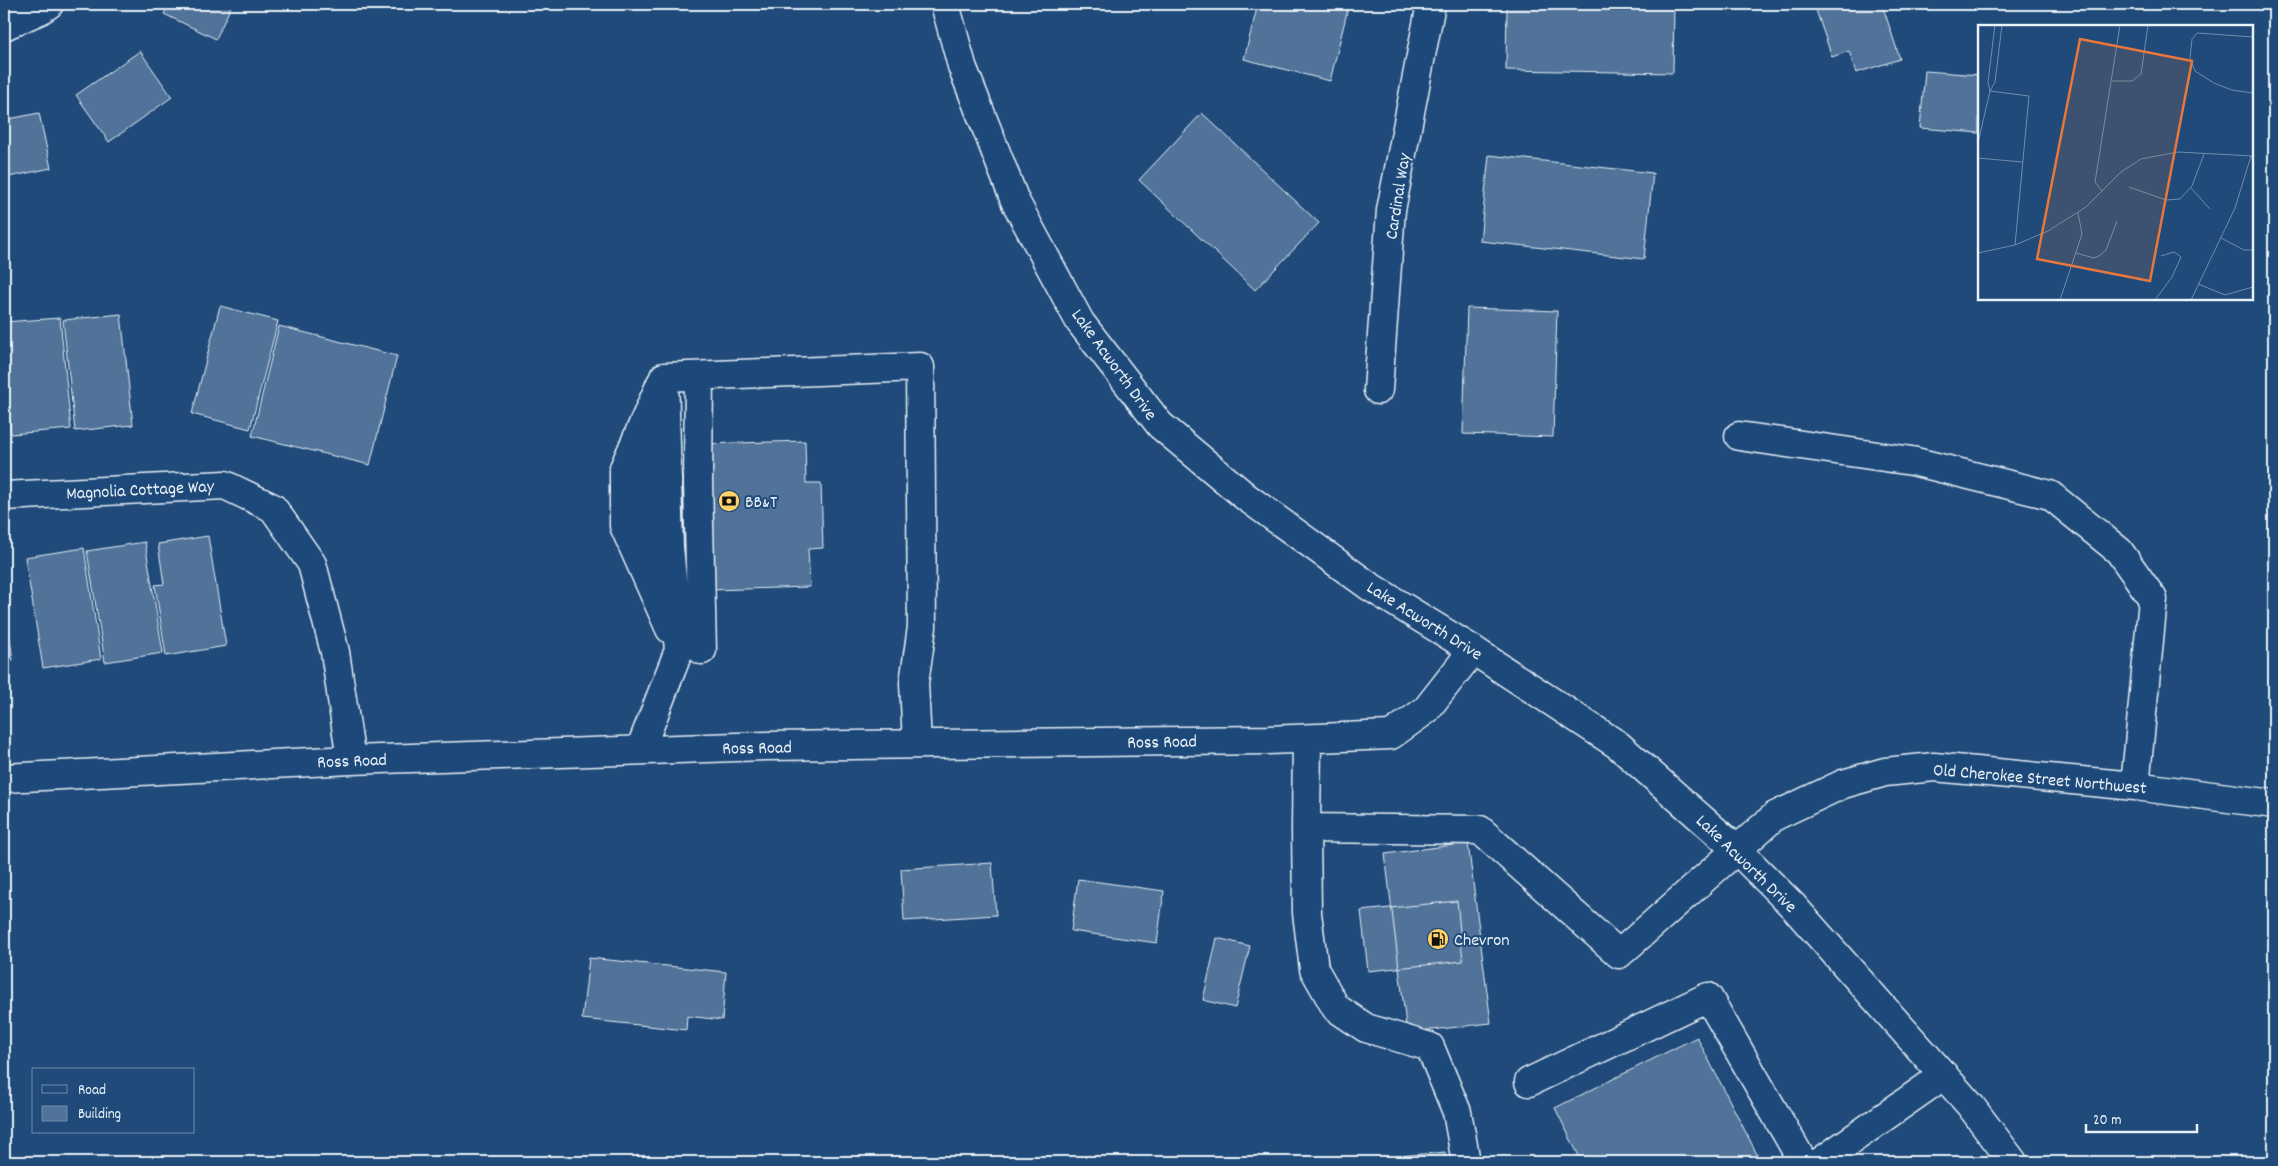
<svg xmlns="http://www.w3.org/2000/svg" width="2278" height="1166" font-family="Dekko,sans-serif">
<style>
.building{fill:#517399;stroke:#e8f1f8}
.lines{fill:none;stroke-linecap:round;stroke-linejoin:round}
.minor-casing{stroke:#e8f1f8;stroke-width:31}
.major-casing{stroke:#e8f1f8;stroke-width:31}
.minor{stroke:#1f4a7a;stroke-width:28}
.major{stroke:#1f4a7a;stroke-width:28}
.labels{text-anchor:middle;stroke-width:4;stroke-linejoin:round;paint-order:stroke}
.street-label{font-size:18px;fill:#e8f1f8;stroke:#1f4a7a}
.poi-label{font-size:18px;fill:#e8f1f8;stroke:#1f4a7a;text-anchor:start}
.inset-road{fill:none;stroke:#6f8dac;stroke-width:1}
.view{fill:#e8773b;fill-opacity:0.15;stroke:#e8773b;stroke-width:2.5}
.inset-edge{fill:none;stroke:#e8f1f8;stroke-width:2.5}
</style>
<rect width="100%" height="100%" fill="#1f4a7a"/>
<filter id="ink" filterUnits="userSpaceOnUse"><feTurbulence type="fractalNoise" baseFrequency=".02" numOctaves="2"/><feDisplacementMap in="SourceGraphic" scale="10" xChannelSelector="R" yChannelSelector="G"/><feConvolveMatrix kernelMatrix="1 2 1 2 8 2 1 2 1" color-interpolation-filters="sRGB"/></filter>
<g filter="url(#ink)">
<path class="building" d="M 169,4 L 232,4 L 216,39 L 164,14 Z
M 1258,4 L 1349,4 L 1330,81 L 1244,59 Z
M 1507,4 L 1674,4 L 1673,73 L 1506,70 Z
M 1814,4 L 1882,4 L 1900,59 L 1856,73 L 1849,51 L 1832,57 Z
M 140,51 L 172,97 L 109,142 L 76,95 Z
M 1925,71 L 1979,75 L 1979,133 L 1920,128 Z
M 39,113 L 51,168 L 4,178 L 4,120 Z
M 1202,113 L 1319,223 L 1255,290 L 1139,180 Z
M 1489,155 L 1653,173 L 1644,259 L 1480,241 Z
M 220,306 L 278,321 L 250,429 L 192,414 Z
M 1467,308 L 1557,311 L 1553,437 L 1463,434 Z
M 121,314 L 133,425 L 75,431 L 63,320 Z
M 60,318 L 71,429 L 11,434 L 4,351 L 4,322 Z
M 279,326 L 397,356 L 370,465 L 252,436 Z
M 4,381 L 8,434 L 4,434 Z
M 805,441 L 806,483 L 821,483 L 823,548 L 808,549 L 810,587 L 711,590 L 709,546 L 639,548 L 667,485 L 706,483 L 704,444 Z
M 208,536 L 226,646 L 166,656 L 155,585 L 164,584 L 158,544 Z
M 145,542 L 163,653 L 105,662 L 87,551 Z
M 84,548 L 101,659 L 43,668 L 25,557 Z
M 4,598 L 13,660 L 4,661 Z
M 1468,843 L 1491,1023 L 1407,1033 L 1385,854 Z
M 992,863 L 996,915 L 904,921 L 901,869 Z
M 1078,879 L 1164,891 L 1157,943 L 1071,931 Z
M 1457,901 L 1463,961 L 1368,971 L 1361,911 Z
M 1217,938 L 1250,946 L 1235,1008 L 1203,1000 Z
M 589,958 L 726,972 L 722,1020 L 687,1016 L 686,1030 L 582,1019 Z
M 1697,1037 L 1761,1162 L 1582,1162 L 1555,1108 Z
M 1445,1152 L 1445,1162 L 1334,1162 Z"/>
<g class="lines">
<g class="minor-casing">
<path id="minor" d="M 4,26 L 40,10 L 49,4
M 699,376 L 698,483 L 702,650
M 664,377 L 920,367 L 922,627 L 914,683 L 917,744
M 661,383 L 624,468 L 624,526 L 670,629
M 1378,390 L 1391,210 L 1431,4
M 653,429 C 643,474 644,525 656,570
M 1739,436 L 1912,461 L 2050,495 L 2119,551 L 2153,599 L 2135,786
M 4,496 L 225,485 L 273,508 L 312,564 L 335,652 L 351,760
M 1307,739 L 1306,828 L 1480,830 L 1619,954 L 1775,816 L 1843,784 L 1885,772 L 1934,767 L 2135,786 L 2274,804
M 640,750 L 679,650 L 669,547 L 664,377
M 4,778 L 351,760 L 766,746 L 1268,740 L 1391,735 L 1426,710 L 1473,650
M 1306,828 L 1307,913 L 1314,969 L 1336,1008 L 1366,1028 L 1430,1047 L 1457,1112 L 1466,1162
M 1529,1082 L 1708,997 L 1803,1162
M 1820,1162 L 1944,1075"/>
</g>
<g class="major-casing">
<path id="major" d="M 945,4 L 962,66 L 1015,201 L 1080,322 L 1160,425 L 1246,497 L 1369,586 L 1473,650 L 1618,745 L 1736,849 L 1793,906 L 1970,1105 L 2013,1162"/>
</g>
<use href="#minor" class="minor"/>
<use href="#major" class="major"/>
</g>
</g>
<defs>
<g id="bank-disc" transform="scale(1.125)"><circle r="9.5" fill="#ffd166" stroke="#1f4a7a"/><path d="M-6-4H6V4H-6ZM0-2.3a2.3 2.3 0 1 0 0 4.6a2.3 2.3 0 1 0 0-4.6Z" fill="#111"/></g>
<g id="fuel-disc" transform="scale(1.125)"><circle r="9.5" fill="#ffd166" stroke="#1f4a7a"/><path d="M-5.5-6h7V0h2V4h1.3V-2.5L3-4.5l.8-.8L6-3V5H2.5V1h-1V6h-7ZM-4.2-4.7v3.2H.2V-4.7Z" fill="#111"/></g>
</defs>
<g fill-rule="evenodd">
<use href="#bank-disc" x="729" y="501"/>
<use href="#fuel-disc" x="1438" y="939"/>
</g>
<g class="labels">
<g class="street-label">
<text transform="translate(1397 196) rotate(-81)" y="6">Cardinal Way</text>
<text transform="translate(1115 364) rotate(54)" y="6">Lake Acworth Drive</text>
<text transform="translate(140 489) rotate(-3)" y="6">Magnolia Cottage Way</text>
<text transform="translate(1425 620) rotate(32)" y="6">Lake Acworth Drive</text>
<text transform="translate(1162 741) rotate(-1)" y="6">Ross Road</text>
<text transform="translate(757 747) rotate(-1)" y="6">Ross Road</text>
<text transform="translate(352 760) rotate(-2)" y="6">Ross Road</text>
<text transform="translate(2040 778) rotate(5)" y="6">Old Cherokee Street Northwest</text>
<text transform="translate(1747 863) rotate(44)" y="6">Lake Acworth Drive</text>
</g>
<g class="poi-label">
<text x="745" y="507">BB&amp;T</text>
<text x="1454" y="945">Chevron</text>
</g>
</g>
<g transform="translate(1978 25)">
<rect width="275" height="275" fill="#1f4a7a"/>
<path class="inset-road" d="M 275,12 L 219,8 L 214,14 L 212,33 L 217,46 L 236,58 L 254,65 L 275,68M 134,56 L 154,56 L 163,49 L 170,0M 12,66 L 51,71 L 37,220M 12,66 L 10,57 L 17,0M 0,118 L 12,66 L 17,57 L 24,0M 0,133 L 44,137M 151,162 L 188,175 L 202,174 L 214,161 L 226,129M 213,163 L 232,184M 124,166 L 117,157 L 142,0M 243,213 L 266,225 L 275,225M 0,228 L 37,220 L 70,206 L 108,182 L 143,147 L 163,134 L 200,127 L 275,131M 98,228 L 116,233 L 121,231 L 128,225 L 139,196M 220,259 L 247,270 L 275,262M 82,275 L 104,209 L 100,188M 177,275 L 194,252 L 203,232 L 196,227 L 183,231M 213,275 L 257,183 L 273,131"/>
<path class="view" d="M 102,14 L 214,36 L 172,256 L 59,234 Z"/>
<rect width="275" height="275" class="inset-edge"/>
</g>
<rect width="2278" height="1166" fill="none" stroke="#1f4a7a" stroke-width="20"/>
<rect x="10" y="10" width="2258" height="1146" fill="none" stroke="#e8f1f8" stroke-width="2" filter="url(#ink)"/>
<rect x="32" y="1068" width="162" height="65" fill="#1f4a7a" stroke="#6f8dac"/>
<rect x="42" y="1085" width="25" height="8" fill="#1f4a7a" stroke="#6f8dac"/>
<text x="78" y="1094" font-size="15" fill="#e8f1f8">Road</text>
<rect x="42" y="1106" width="25" height="15" fill="#517399" stroke="#6f8dac"/>
<text x="78" y="1118" font-size="15" fill="#e8f1f8">Building</text>
<path d="M2086 1124v8h111v-8" fill="none" stroke="#e8f1f8" stroke-width="2.5"/>
<text x="2093" y="1124" font-size="15" fill="#e8f1f8" stroke="#1f4a7a" stroke-width="4" paint-order="stroke">20 m</text>
</svg>
